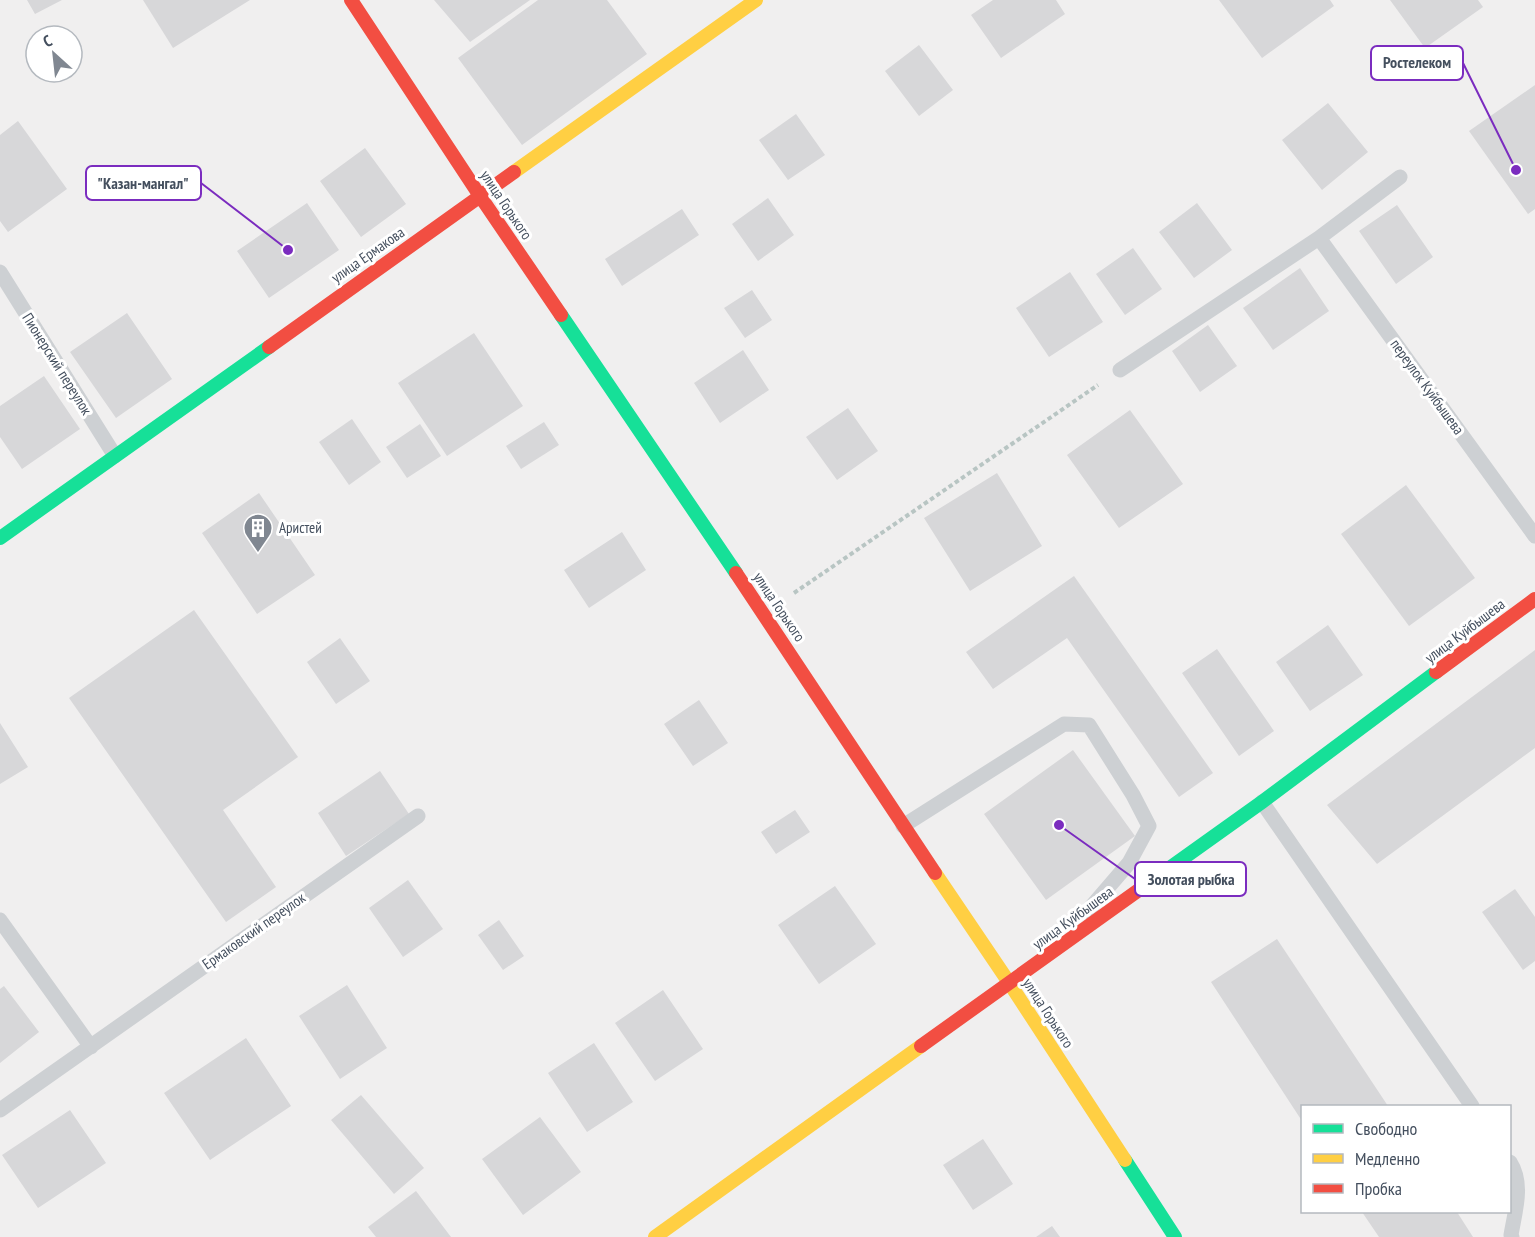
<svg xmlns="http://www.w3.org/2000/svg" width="1535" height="1237" font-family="'PT Sans Narrow',sans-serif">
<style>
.building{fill:#d7d7d9}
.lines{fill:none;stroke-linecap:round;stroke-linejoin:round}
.path{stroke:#b8c5c3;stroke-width:4;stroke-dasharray:4.5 3;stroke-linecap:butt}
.lane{stroke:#cdd0d3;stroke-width:15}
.fast{stroke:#16e098;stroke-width:14}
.slow{stroke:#ffcf43;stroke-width:14}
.jam{stroke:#f24e42;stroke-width:14}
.labels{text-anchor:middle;stroke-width:6;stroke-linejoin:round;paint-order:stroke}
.street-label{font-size:15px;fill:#444f5e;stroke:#fff}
.poi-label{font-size:15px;fill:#444f5e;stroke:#fff;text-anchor:start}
.leader{fill:none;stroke:#7b2cbf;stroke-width:2}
.callout-dot{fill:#7b2cbf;stroke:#fff;stroke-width:2}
.callout{fill:#fff;stroke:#7b2cbf;stroke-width:2}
.callout-label{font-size:16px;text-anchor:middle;font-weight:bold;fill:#444f5e}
</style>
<rect width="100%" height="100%" fill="#f0efef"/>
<path class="building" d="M 27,0 L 62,0 L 35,14 Z
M 143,0 L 250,0 L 173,48 Z
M 434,0 L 530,0 L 470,42 Z
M 538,0 L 607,0 L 647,54 L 522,145 L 458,58 Z
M 993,0 L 1056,0 L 1065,14 L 1001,58 L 971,15 Z
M 1219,0 L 1330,0 L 1334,6 L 1262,58 Z
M 1390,0 L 1478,0 L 1483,7 L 1425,48 Z
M 919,45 L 953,90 L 919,116 L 885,71 Z
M 1535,85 L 1535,209 L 1528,214 L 1469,131 Z
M 1328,103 L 1368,152 L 1322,190 L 1282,140 Z
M 796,114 L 825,155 L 788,180 L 759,140 Z
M 18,121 L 67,189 L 8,232 L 0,221 L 0,135 Z
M 365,148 L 406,204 L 361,237 L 320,181 Z
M 768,198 L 794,235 L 758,261 L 732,224 Z
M 307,203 L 339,250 L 269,298 L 237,251 Z
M 1197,203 L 1232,250 L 1194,278 L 1159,232 Z
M 1397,205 L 1433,257 L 1396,284 L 1359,231 Z
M 682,209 L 699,235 L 622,286 L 605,259 Z
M 1133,248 L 1162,289 L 1125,315 L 1096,274 Z
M 1300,268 L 1329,311 L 1273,350 L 1243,308 Z
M 1070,272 L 1103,322 L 1049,357 L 1016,308 Z
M 752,290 L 772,320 L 745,338 L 724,308 Z
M 127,313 L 172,379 L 116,418 L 70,352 Z
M 1208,325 L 1237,366 L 1200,392 L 1172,351 Z
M 474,333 L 523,406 L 447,456 L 398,383 Z
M 743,350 L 769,390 L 720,423 L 694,383 Z
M 44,376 L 80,429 L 22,469 L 0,437 L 0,406 Z
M 848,408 L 878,451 L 837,480 L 806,437 Z
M 1130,410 L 1183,484 L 1119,528 L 1067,455 Z
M 352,419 L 381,462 L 349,485 L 319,442 Z
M 544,422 L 559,445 L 521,469 L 506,446 Z
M 420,424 L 441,456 L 407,478 L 386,447 Z
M 997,473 L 1042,546 L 970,591 L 924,518 Z
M 1406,485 L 1475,578 L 1409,626 L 1341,534 Z
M 259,493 L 315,575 L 257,614 L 202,533 Z
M 622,532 L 646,570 L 589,608 L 564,570 Z
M 1074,576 L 1213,773 L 1179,797 L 1067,638 L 993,689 L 966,652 Z
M 194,610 L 298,757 L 223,810 L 276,887 L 226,922 L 69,698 Z
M 1328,625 L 1363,675 L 1310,711 L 1276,662 Z
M 340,638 L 370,681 L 336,704 L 307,662 Z
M 1217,649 L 1274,731 L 1239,756 L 1182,673 Z
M 1535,650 L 1535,748 L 1377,864 L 1327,805 Z
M 699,700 L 728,743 L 693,766 L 664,724 Z
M 0,723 L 28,767 L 0,784 Z
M 1073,750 L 1135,836 L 1046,900 L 984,814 Z
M 380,771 L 409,814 L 346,856 L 318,813 Z
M 795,810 L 810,832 L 776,854 L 761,832 Z
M 408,880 L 443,929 L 403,957 L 369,908 Z
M 835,886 L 876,944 L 819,984 L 778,925 Z
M 1515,889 L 1535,917 L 1535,961 L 1523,970 L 1482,912 Z
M 499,920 L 524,956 L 503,970 L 478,935 Z
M 1277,939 L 1388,1106 L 1302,1106 L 1302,1121 L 1211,982 Z
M 347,985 L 387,1048 L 340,1079 L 299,1016 Z
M 4,986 L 39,1032 L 0,1063 L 0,989 Z
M 663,990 L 703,1049 L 655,1081 L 615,1023 Z
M 246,1038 L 291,1106 L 210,1160 L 164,1093 Z
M 594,1043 L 633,1102 L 587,1132 L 548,1073 Z
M 361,1095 L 424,1168 L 394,1194 L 331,1120 Z
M 70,1110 L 106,1163 L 38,1208 L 2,1155 Z
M 540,1117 L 581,1172 L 523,1215 L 482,1159 Z
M 983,1139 L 1013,1184 L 973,1210 L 943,1165 Z
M 416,1191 L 451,1237 L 376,1237 L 368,1227 Z
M 1362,1212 L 1457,1212 L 1473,1237 L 1379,1237 Z
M 1052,1226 L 1060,1237 L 1036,1237 Z"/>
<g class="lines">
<path class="path" d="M 794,593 L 1098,385"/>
<path class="lane" d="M 1319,238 L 1535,536
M 0,272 L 115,456
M 1120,370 L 1319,238 L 1400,177
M 1262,802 L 1472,1106
M 903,826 L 1064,724 L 1089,725 L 1133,795 L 1149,826 L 1129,863 L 1086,913
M 0,920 L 91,1047
M 0,1110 L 418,816
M 1510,1162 C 1524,1184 1515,1211 1511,1235 L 1512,1237"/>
<path class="fast" d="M 561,315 L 736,573
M 0,538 L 269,347
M 1150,882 L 1262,802 L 1436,672
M 1125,1160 L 1175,1237"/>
<path class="slow" d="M 514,172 L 756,0
M 935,873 L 1010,984 L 1125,1160
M 655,1237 L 921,1046"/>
<path class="jam" d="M 351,0 L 480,196 L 561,315
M 269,347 L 514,172
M 736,573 L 935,873
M 1436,672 L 1535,599
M 921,1046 L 1150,882"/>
</g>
<defs>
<g id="building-pin" transform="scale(1.5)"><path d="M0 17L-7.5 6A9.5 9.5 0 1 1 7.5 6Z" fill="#808791" stroke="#fff"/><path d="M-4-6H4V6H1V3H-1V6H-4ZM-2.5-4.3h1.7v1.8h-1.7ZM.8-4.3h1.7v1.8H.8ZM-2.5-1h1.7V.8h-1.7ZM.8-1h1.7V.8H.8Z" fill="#fff"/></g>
</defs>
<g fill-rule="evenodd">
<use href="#building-pin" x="258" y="528"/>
</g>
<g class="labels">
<g class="street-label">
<text transform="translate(506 205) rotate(56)" y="5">улица Горького</text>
<text transform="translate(368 255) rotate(-35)" y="5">улица Ермакова</text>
<text transform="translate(57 364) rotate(58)" y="5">Пионерский переулок</text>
<text transform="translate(1427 387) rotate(54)" y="5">переулок Куйбышева</text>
<text transform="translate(779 607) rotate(56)" y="5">улица Горького</text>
<text transform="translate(1465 631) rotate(-37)" y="5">улица Куйбышева</text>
<text transform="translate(1073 918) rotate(-36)" y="5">улица Куйбышева</text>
<text transform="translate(254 931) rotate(-35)" y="5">Ермаковский переулок</text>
<text transform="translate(1048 1013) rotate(57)" y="5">улица Горького</text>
</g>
<g class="poi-label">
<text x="279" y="533">Аристей</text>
</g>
</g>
<path class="leader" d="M1516 170L1463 63M288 250L201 183M1059 825L1135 879"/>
<g class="callout-dot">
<circle cx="1516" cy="170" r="6"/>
<circle cx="288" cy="250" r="6"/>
<circle cx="1059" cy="825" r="6"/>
</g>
<g class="callout">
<rect x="1371" y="46" width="92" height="34" rx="6"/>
<rect x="86" y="166" width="115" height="34" rx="6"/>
<rect x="1135" y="862" width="111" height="34" rx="6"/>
</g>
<g class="callout-label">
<text x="1417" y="68">Ростелеком</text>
<text x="143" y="189">"Казан-мангал"</text>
<text x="1191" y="885">Золотая рыбка</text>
</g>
<rect x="1301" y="1105" width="210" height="108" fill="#ffffff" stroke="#b4b9bf" stroke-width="1.5"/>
<rect x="1313" y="1124" width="30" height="9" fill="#16e098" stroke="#b4b9bf" stroke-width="1.5"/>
<text x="1355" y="1135" font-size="18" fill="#444f5e">Свободно</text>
<rect x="1313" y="1154" width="30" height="9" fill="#ffcf43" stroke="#b4b9bf" stroke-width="1.5"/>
<text x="1355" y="1165" font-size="18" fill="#444f5e">Медленно</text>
<rect x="1313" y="1184" width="30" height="9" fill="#f24e42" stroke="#b4b9bf" stroke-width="1.5"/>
<text x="1355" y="1195" font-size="18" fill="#444f5e">Пробка</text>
<g transform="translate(54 54) rotate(333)"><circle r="28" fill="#ffffff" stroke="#b4b9bf" stroke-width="1.5"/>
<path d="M0-4.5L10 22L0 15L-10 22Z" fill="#808791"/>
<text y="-9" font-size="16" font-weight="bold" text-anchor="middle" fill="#444f5e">С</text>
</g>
</svg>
